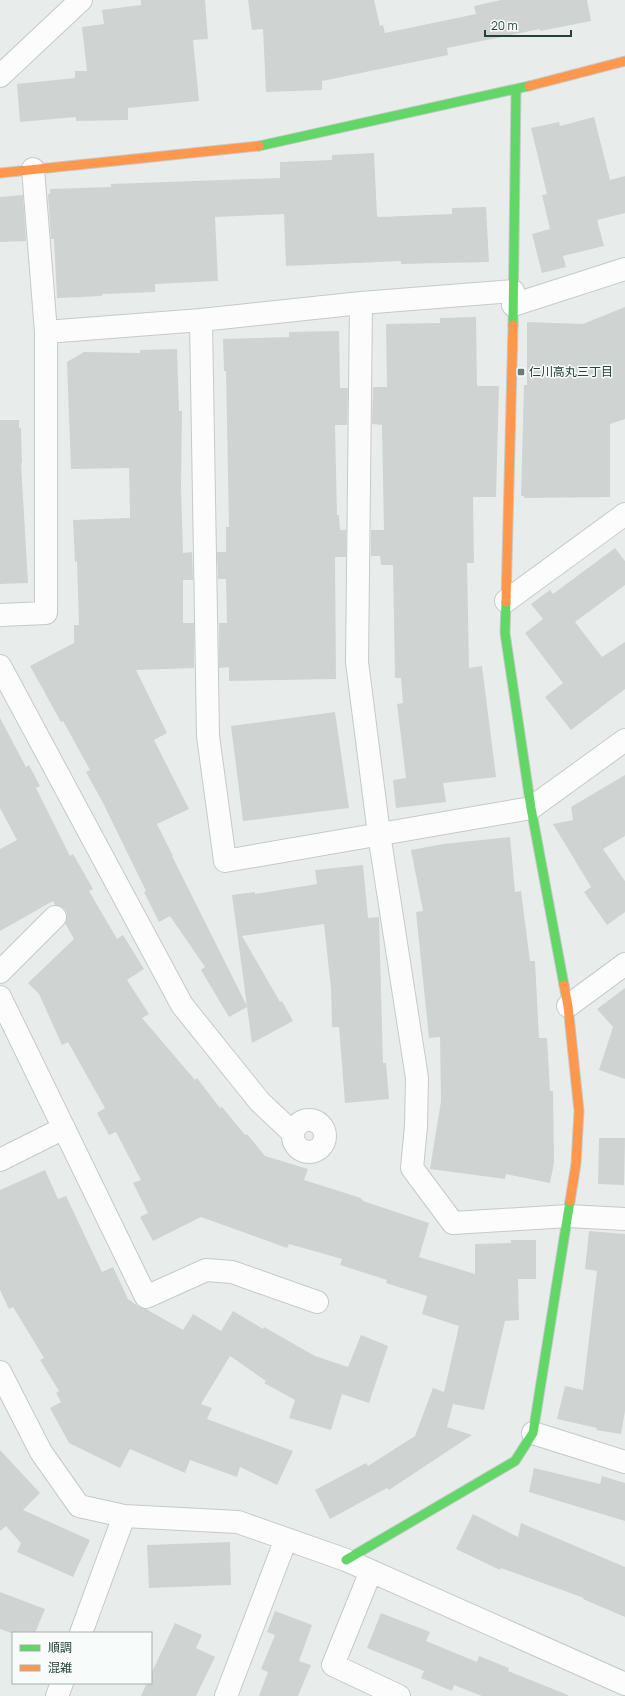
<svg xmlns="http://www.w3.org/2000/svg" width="625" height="1696" font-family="Manrope,'Noto Sans JP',sans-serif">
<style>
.building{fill:#cfd4d2}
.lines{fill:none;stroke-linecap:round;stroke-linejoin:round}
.street-casing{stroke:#c5cac8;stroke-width:24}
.fast-casing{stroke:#c3cbc8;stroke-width:11}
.slow-casing{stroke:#c3cbc8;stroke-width:11}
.street{stroke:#fcfcfc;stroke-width:22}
.fast{stroke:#63d668;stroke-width:9}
.slow{stroke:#ff974d;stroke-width:9}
.poi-dot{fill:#697e78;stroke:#f7fbf9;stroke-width:1.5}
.labels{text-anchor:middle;stroke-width:3;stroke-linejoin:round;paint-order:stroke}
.poi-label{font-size:12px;fill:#24423a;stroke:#f7fbf9;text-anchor:start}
</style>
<rect width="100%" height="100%" fill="#e8edeb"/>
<path class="building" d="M 141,0 L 205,0 L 208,39 L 193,40 L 199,101 L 128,108 L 128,120 L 76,121 L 76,117 L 20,122 L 17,84 L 75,78 L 75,71 L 87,71 L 82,27 L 104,24 L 102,10 L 141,5 Z
M 248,0 L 374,0 L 380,26 L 383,25 L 385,33 L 476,14 L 474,6 L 501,0 L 587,0 L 591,21 L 540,31 L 540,29 L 447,48 L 448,55 L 322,81 L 322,90 L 266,92 L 263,29 L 252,30 Z
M 594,117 L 610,180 L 625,176 L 625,213 L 597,220 L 604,246 L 563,256 L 566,267 L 542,273 L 532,234 L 550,229 L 542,195 L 547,194 L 531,128 L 559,122 L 560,126 Z
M 374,153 L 377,216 L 378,217 L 452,214 L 452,208 L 486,207 L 489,262 L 401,264 L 401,261 L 286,266 L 284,214 L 215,217 L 218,281 L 155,284 L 155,292 L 102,294 L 102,296 L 57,298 L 54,239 L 51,239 L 48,194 L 50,194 L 50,189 L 111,187 L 111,184 L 280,178 L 280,162 L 332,160 L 332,155 Z
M 23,195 L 26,241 L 0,242 L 0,197 Z
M 625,307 L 625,419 L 610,424 L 610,497 L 524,498 L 524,496 L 521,496 L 524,385 L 527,385 L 527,322 L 583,324 Z
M 476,317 L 477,386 L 499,386 L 496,497 L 473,497 L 474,563 L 467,563 L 469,668 L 482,666 L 496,777 L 443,783 L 446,802 L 396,808 L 393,780 L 406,778 L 397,704 L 403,703 L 401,678 L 395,678 L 393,565 L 381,565 L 380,556 L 371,556 L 371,530 L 384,530 L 382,425 L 372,424 L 373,387 L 387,387 L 386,324 L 440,323 L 440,318 Z
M 339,331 L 340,388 L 348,388 L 347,425 L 335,425 L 337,515 L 339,515 L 340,530 L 346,530 L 346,557 L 335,557 L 336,679 L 229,681 L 229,667 L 219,668 L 219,623 L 227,623 L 226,579 L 218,579 L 217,552 L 226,552 L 226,527 L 229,527 L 226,371 L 224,371 L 223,339 L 289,337 L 289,332 Z
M 177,349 L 179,411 L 182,411 L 181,487 L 183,553 L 192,552 L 193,580 L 183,580 L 183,623 L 194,623 L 194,668 L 136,670 L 167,733 L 154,740 L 189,809 L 157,824 L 173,856 L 172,856 L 247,1006 L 232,895 L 255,892 L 255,894 L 317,884 L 315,870 L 363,865 L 368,918 L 379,917 L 383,1063 L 386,1063 L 389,1099 L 345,1103 L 339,1027 L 332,1027 L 331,988 L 324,924 L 242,936 L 280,1002 L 282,1001 L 293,1021 L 252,1043 L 247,1007 L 229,1017 L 201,970 L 205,967 L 170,916 L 159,922 L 144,892 L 146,891 L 103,803 L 86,772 L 90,770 L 63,721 L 61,722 L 30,666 L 74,643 L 74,625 L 79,625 L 77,561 L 75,562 L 73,520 L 130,518 L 129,468 L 71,469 L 67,362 L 84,352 L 140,353 L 140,350 Z
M 0,420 L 19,420 L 19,428 L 21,428 L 22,463 L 21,463 L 28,583 L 0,584 Z
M 615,548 L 625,561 L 625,585 L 575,622 L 602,657 L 625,642 L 625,689 L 571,730 L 545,697 L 563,683 L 525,633 L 543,619 L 531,604 L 550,590 L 553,594 Z
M 335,712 L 349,808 L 243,821 L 231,726 Z
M 0,718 L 26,767 L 29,765 L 40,786 L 36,788 L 70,856 L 73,854 L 93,889 L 89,891 L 117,939 L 123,935 L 144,969 L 127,980 L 149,1014 L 142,1018 L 195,1080 L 197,1078 L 220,1108 L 222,1107 L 245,1135 L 247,1134 L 265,1156 L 308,1169 L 304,1180 L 361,1198 L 363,1201 L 429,1223 L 419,1257 L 475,1274 L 475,1244 L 511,1243 L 511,1240 L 536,1240 L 536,1279 L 518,1279 L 519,1320 L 505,1321 L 484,1410 L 453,1404 L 447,1427 L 472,1435 L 389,1490 L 387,1488 L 330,1519 L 315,1490 L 366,1463 L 368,1466 L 415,1436 L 433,1388 L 444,1392 L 459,1326 L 422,1314 L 427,1296 L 386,1283 L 387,1280 L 340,1265 L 342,1259 L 289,1244 L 287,1248 L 201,1217 L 153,1241 L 140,1217 L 148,1213 L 133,1183 L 141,1180 L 116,1132 L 109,1135 L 97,1113 L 105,1108 L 68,1042 L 62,1045 L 39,994 L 28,983 L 74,939 L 65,923 L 67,913 L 64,908 L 55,905 L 53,901 L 0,931 L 0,849 L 17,840 L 0,808 Z
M 625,775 L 625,836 L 603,849 L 625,881 L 625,912 L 607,925 L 584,892 L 591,887 L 553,824 L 573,820 L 571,807 Z
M 510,837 L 515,892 L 521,891 L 530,961 L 535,961 L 539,1038 L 547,1038 L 550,1091 L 553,1091 L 554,1163 L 550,1183 L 506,1174 L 505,1179 L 430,1169 L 441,1101 L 440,1037 L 429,1038 L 416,912 L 423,911 L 411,850 L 443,844 Z
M 625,988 L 625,1079 L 599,1070 L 613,1027 L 597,1009 Z
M 599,1138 L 625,1138 L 624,1185 L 598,1184 Z
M 45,1170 L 58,1199 L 66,1196 L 102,1272 L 113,1267 L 128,1299 L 139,1307 L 146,1309 L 183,1330 L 193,1314 L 221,1331 L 233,1311 L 263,1329 L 264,1327 L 315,1356 L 348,1367 L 361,1335 L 388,1346 L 369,1403 L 342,1394 L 331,1430 L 289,1418 L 295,1400 L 264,1383 L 266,1381 L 230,1356 L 201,1404 L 212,1408 L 207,1419 L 293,1451 L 277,1485 L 240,1467 L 237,1477 L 190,1460 L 185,1473 L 130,1449 L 120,1468 L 69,1443 L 50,1408 L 61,1402 L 56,1393 L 59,1391 L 40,1360 L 44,1358 L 13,1307 L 9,1309 L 0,1290 L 0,1190 Z
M 589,1231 L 625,1234 L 625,1411 L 621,1434 L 596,1430 L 597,1428 L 557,1419 L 565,1386 L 583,1390 L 597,1271 L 585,1269 Z
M 0,1450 L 40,1493 L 23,1510 L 90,1540 L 73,1577 L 17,1552 L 21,1543 L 6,1526 L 0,1531 Z
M 534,1468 L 600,1484 L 602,1476 L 625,1483 L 625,1521 L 529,1492 Z
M 473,1514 L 518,1537 L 521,1523 L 625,1567 L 625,1617 L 583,1599 L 584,1598 L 501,1568 L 500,1570 L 456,1549 Z
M 230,1542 L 231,1585 L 149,1588 L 147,1545 Z
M 0,1592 L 45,1609 L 35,1633 L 11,1633 L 0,1629 Z
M 275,1611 L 312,1625 L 299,1661 L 311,1665 L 298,1696 L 259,1696 L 268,1672 L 261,1669 L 275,1635 L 267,1632 Z
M 381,1613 L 430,1632 L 426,1641 L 477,1662 L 479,1656 L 509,1668 L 508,1671 L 568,1695 L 568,1696 L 482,1696 L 454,1685 L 452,1691 L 421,1678 L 424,1671 L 367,1648 Z
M 175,1623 L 202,1635 L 196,1648 L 215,1657 L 196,1696 L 141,1696 L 147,1683 L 151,1683 L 151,1674 Z"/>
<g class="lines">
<g class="street-casing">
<path id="street" d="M 0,76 L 81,0
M 513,291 L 361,303 L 201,320 L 208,736 L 225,861 L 531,808 L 625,740
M 361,303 L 357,662 L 379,834 L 417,1078 L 416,1126 L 412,1168 L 453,1223 L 568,1216 L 625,1219
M 513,305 L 625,269
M 46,332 L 201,320
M 506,601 L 625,514
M 0,615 L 46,613 L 46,332 L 33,169
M 0,666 L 182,1005 L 260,1102 L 293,1133
M 0,972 L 55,917
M 0,997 L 146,1297 L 206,1270 L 232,1272 L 317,1302
M 568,1006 L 625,964
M293 1136a16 16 0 1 1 32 0a16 16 0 1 1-32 0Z
M 0,1160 L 64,1128
M 0,1372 L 41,1452 L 79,1506 L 124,1516 L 238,1522 L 346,1560 L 625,1684
M 533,1433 L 625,1462
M 371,1571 L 333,1665 L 399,1696
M 81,1633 L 124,1516
M 57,1696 L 62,1683
M 226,1696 L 286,1539"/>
</g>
<g class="fast-casing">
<path id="fast" d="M 259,146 L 529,86
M 513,325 L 516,89
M 506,602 L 505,633 L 531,808 L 564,985
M 346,1560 L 515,1461 L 533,1433 L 570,1201"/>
</g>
<g class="slow-casing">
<path id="slow" d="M 529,86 L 625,61
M 0,173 L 259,146
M 506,602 L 513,325
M 564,985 L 568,1006 L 579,1111 L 576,1164 L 570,1201"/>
</g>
<use href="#street" class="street"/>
<use href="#fast" class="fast"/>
<use href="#slow" class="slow"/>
</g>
<rect class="poi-dot" x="517" y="368" width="8" height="8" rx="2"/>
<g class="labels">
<g class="poi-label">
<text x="529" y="376">仁川高丸三丁目</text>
</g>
</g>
<rect x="12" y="1632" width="140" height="52" fill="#f7fbf9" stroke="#a3b1ad"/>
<rect x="20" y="1645" width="20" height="6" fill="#63d668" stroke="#a3b1ad"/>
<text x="48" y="1652" font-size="12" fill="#24423a">順調</text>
<rect x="20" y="1665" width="20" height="6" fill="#ff974d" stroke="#a3b1ad"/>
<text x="48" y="1672" font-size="12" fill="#24423a">混雑</text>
<path d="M485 30v6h86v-6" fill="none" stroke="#24423a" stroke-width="2"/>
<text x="491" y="30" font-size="12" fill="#24423a" stroke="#f7fbf9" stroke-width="3" paint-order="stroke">20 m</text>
</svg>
